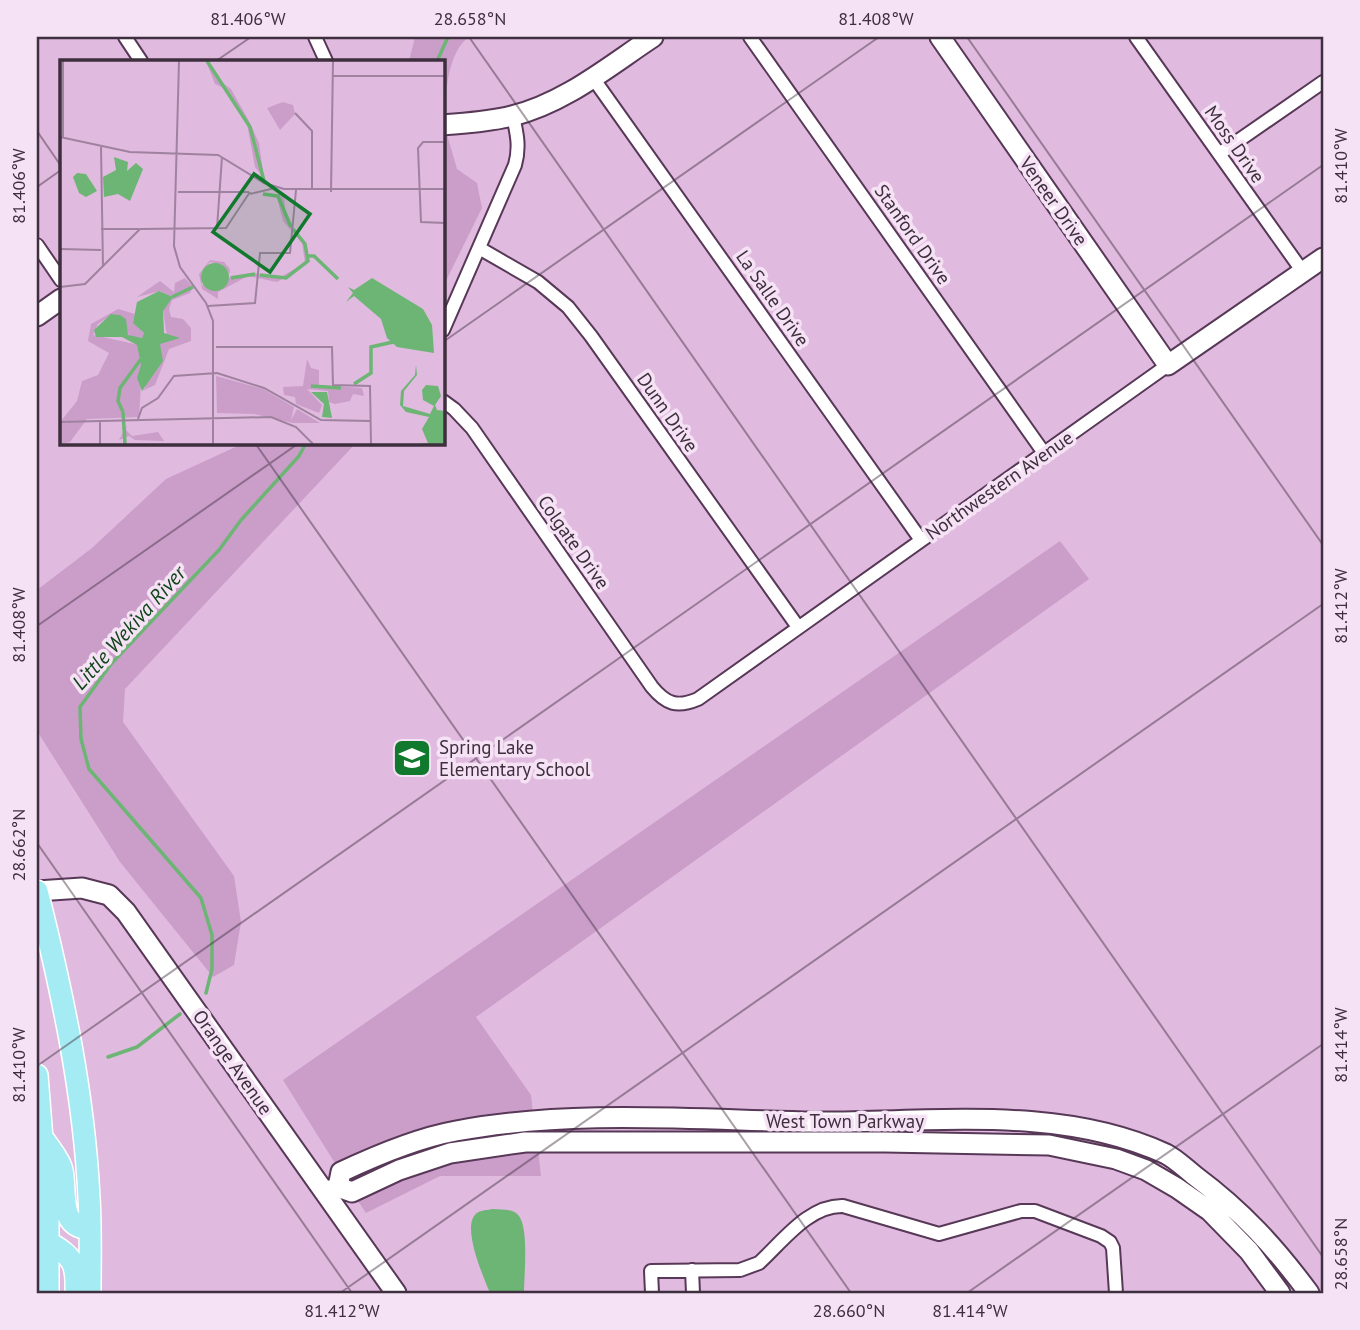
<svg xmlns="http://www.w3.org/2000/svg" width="1360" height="1330" font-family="'PT Sans',sans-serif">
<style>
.green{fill:#cb9eca}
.water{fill:#6cb574}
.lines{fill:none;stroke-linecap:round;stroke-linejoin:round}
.stream{stroke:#6cb574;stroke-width:3.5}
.street-casing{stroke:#573857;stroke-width:16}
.secondary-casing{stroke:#573857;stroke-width:23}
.primary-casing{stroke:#fff;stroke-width:24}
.street{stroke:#fff;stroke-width:12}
.secondary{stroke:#fff;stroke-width:19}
.primary{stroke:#a5ebf4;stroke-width:21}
.ticks{fill:none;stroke:#3e2f3e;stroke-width:2;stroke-opacity:0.45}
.labels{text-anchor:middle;stroke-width:7;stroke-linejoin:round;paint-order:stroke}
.street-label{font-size:19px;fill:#3e2f3e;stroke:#f6e2f5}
.poi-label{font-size:19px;fill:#3e2f3e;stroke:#f6e2f5;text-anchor:start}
.water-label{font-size:21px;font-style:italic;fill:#10451a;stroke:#f6e2f5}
.inset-river{fill:none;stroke:#6cb574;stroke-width:3.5}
.inset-road{fill:none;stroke:#9f829f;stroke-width:2}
.view{fill:#11792d;fill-opacity:0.15;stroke:#11792d;stroke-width:3.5}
.inset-edge{fill:none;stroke:#3e2f3e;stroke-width:3.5}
.neatline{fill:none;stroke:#3e2f3e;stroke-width:2.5}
.ticks-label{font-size:18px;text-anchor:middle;fill:#3e2f3e}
</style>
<rect width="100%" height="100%" fill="#e0badf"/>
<path class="green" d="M 415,37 L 469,37 C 448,51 445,94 445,118 L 443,118 L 443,61 L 409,61 Z
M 443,131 L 446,131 L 457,169 L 477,183 L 482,208 L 443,287 Z
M 244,443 L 356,443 L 125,689 L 123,722 L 234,876 L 241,922 L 234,965 L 213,977 L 120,862 L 37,731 L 37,590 L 92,548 L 166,479 Z
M 1060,541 L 1089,579 L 476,1017 L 531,1095 L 533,1114 L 338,1168 L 283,1080 Z
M 538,1149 L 541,1176 L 440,1176 L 366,1213 L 356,1198 L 451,1160 Z"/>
<path class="water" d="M 493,1209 C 502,1210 513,1208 519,1216 C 529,1230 524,1275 524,1293 L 490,1293 C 484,1278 460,1225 477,1213 C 481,1210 488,1210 493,1209 Z"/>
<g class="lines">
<path class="stream" d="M 437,61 L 448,37
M 206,993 L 212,969 L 212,935 L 201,898 L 89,769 L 81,739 L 80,707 L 111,664 L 219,550 L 241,520 L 299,456 L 306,443
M 108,1057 L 137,1047 L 180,1014"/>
<g class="street-casing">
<path id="street" d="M 125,37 L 141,61
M 315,37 L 326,61
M 750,37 L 1044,453
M 1136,37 L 1303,272
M 593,78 L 921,540
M 1219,154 L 1323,82
M 37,245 L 61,280
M 479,248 L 538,282 L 568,307 L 591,336 L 798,627
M 443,330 L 515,165 C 520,147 517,134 513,116
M 443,401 L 454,409 L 472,428 L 652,687 C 666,704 677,708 698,699 L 1168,365
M 692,1270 L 693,1293
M 652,1293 L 651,1271 L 740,1270 L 759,1263 C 783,1241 809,1205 843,1206 L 939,1234 L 1021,1211 L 1035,1211 L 1101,1236 L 1110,1242 L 1113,1248 L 1116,1293"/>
</g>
<g class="secondary-casing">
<path id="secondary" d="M 940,37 L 1168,365 L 1323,258
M 443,125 C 466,123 489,122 512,116 C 565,103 609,66 653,37
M 37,316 L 61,299
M 37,891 L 82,888 L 109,895 L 126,912 L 396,1293
M 338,1187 L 341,1172 C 377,1155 417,1138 456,1131 C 573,1109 697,1120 815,1122 C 931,1123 1058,1104 1166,1154 C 1176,1159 1186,1169 1195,1176 C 1242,1211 1275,1247 1309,1293
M 326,1192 L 338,1187 L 352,1192 L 399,1170 L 450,1153 L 525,1142 L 885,1142 L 1049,1145 L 1116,1159 L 1146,1170 L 1177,1188 L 1210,1211 L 1249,1251 L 1280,1293"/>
</g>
<g class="primary-casing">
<path id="primary" d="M 37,891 C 62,991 84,1093 89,1197 C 91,1229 90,1261 90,1293
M 37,1075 L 48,1215 L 48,1293
M 45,1141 C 50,1149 60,1160 62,1170 C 67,1192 57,1227 90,1229
M 48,1242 C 74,1257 77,1264 76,1293"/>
</g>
<use href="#street" class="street"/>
<use href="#secondary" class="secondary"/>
<use href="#primary" class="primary"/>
</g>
<path class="ticks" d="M 469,37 L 1323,1257M 967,37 L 1323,545M 216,61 L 251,37M 37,131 L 61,166M 37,187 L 61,170M 443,342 L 879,37M 255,443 L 851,1293M 37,626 L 299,443M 37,843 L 352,1293M 37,1066 L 1323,165M 340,1293 L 1323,604M 967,1293 L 1323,1044"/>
<defs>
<g id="school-square" transform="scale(2.0125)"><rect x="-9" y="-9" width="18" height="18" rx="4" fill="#11792d" stroke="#f6e2f5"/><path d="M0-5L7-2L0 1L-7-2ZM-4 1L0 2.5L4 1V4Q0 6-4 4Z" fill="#fff"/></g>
</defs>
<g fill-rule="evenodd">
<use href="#school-square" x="412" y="758"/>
</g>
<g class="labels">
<g class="street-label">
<text transform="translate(1235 144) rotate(55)" y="7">Moss Drive</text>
<text transform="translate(1054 201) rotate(55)" y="7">Veneer Drive</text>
<text transform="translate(913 234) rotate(55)" y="7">Stanford Drive</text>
<text transform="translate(773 298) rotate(55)" y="7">La Salle Drive</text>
<text transform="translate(668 412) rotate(55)" y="7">Dunn Drive</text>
<text transform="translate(999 485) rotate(-35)" y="7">Northwestern Avenue</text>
<text transform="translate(574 542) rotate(55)" y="7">Colgate Drive</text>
<text transform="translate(233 1062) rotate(55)" y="7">Orange Avenue</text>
<text x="845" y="1128">West Town Parkway</text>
</g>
<g class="poi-label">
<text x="439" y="754">Spring Lake<tspan x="439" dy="22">Elementary School</tspan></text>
</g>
<g class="water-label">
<text transform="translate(129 628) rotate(-48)" y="7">Little Wekiva River</text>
</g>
</g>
<g transform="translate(60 60)">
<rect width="385" height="385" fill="#e0badf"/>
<path d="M 146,1 L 158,20 L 171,29 L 189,61 L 199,83 L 204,118 L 195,107 L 187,64 L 168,30 L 155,24 ZM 223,42 L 233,45 L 235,54 L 220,70 L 207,48 ZM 224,134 L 226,159 L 246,185 L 247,204 L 217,222 L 188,216 L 158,232 L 158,239 L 142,229 L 139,214 L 150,200 L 164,202 L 170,209 L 170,214 L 163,205 L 150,202 L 141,212 L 142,225 L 158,230 L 171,216 L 195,213 L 219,218 L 245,203 L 242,183 L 223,161 L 217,138 L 202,135 ZM 125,218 L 133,227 L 130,233 L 112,240 L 109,249 L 111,257 L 123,259 L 131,268 L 131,281 L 109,289 L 95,325 L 82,331 L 86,327 L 81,325 L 79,357 L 27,359 L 10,382 L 0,384 L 1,361 L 17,341 L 22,321 L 38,315 L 49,293 L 28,281 L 31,264 L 58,249 L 75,254 L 73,262 L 84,273 L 82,278 L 70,277 L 58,255 L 53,254 L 38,264 L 33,275 L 75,284 L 107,276 L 103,250 L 113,237 L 100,231 L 77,237 L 100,221 L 114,232 L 115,223 ZM 247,299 L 251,308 L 259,310 L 259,325 L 302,328 L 304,336 L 293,334 L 290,341 L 275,344 L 269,342 L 268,331 L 247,329 L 262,345 L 259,353 L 236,344 L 235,337 L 224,335 L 223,327 L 243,326 ZM 156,316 L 203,329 L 234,347 L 231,360 L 237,349 L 260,363 L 233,363 L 194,354 L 157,353 ZM 67,365 L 66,370 L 72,376 L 98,372 L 104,381 L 75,380 L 69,376 L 59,380 Z" fill="#cb9eca"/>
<path d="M 54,97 L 68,102 L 67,111 L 76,103 L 83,109 L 70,141 L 58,134 L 44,137 L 43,117 L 56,110 ZM 17,113 L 26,114 L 37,131 L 26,137 L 19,133 L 13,117 ZM141 217a14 14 0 1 1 28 0a14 14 0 1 1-28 0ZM 312,218 L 363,249 L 372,265 L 374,293 L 337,287 L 327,278 L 321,259 L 294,236 L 286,242 L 293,233 L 288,227 L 294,230 ZM 99,231 L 113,237 L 103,251 L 104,273 L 120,278 L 100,284 L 103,301 L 82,331 L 77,318 L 81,305 L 77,285 L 62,277 L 36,277 L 34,270 L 51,254 L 60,255 L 66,259 L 68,275 L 82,278 L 84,273 L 73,263 L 77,242 ZM 356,305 L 357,315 L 344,331 L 343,346 L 370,354 L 374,346 L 363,340 L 362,330 L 366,325 L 378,326 L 381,336 L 375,345 L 377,350 L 385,351 L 385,384 L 359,384 L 368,383 L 362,369 L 369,357 L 346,352 L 340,345 L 341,331 L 355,315 ZM 251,332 L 267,332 L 272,358 L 262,357 L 264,344 Z" fill="#6cb574"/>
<path class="inset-river" d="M 147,1 L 190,67 L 204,121M 203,134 L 218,136 L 231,167M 247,196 L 254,196 L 278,219M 200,215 L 226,218 L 248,201 L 245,184 L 233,169M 171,218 L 195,214M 112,237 L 133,227M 294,324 L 311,313 L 311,287 L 333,282M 251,326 L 281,328M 63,352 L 58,341 L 60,328 L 81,299M 63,352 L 65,384"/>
<path class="inset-road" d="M 3,1 L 3,77M 119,1 L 114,186 L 120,207 L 146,243 L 153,261 L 153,384M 273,16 L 385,16M 235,53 L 252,71 L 252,129M 0,77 L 70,92 L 158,95 L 204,123 L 224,129 L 385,129M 385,82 L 363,82 L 358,88 L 361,162 L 385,163M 41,87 L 43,207M 118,132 L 189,132M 271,132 L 273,1M 190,134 L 215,128M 157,168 L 162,97M 41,169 L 79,169M 0,189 L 41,190M 0,227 L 25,224 L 80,169 L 166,168 L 190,132M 148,246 L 195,243 L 200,193 L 230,193 L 236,130M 156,287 L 272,287 L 273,325 L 310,326 L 311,384M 78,359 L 82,348 L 98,338 L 114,316 L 157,313 L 204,328 L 261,360 L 311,361M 0,362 L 211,357 L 236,367 L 253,384M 40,384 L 40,360"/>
<path class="view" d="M 194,114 L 250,154 L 210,212 L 153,172 Z"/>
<rect width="385" height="385" class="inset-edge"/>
</g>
<rect width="1360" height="1330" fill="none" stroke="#f6e2f5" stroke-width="77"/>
<rect x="38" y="38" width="1284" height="1254" class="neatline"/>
<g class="ticks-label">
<text x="248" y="25">81.406°W</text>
<text x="470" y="25">28.658°N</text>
<text x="876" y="25">81.408°W</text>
<text transform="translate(1341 166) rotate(-90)" y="6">81.410°W</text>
<text transform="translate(19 186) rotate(-90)" y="6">81.406°W</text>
<text transform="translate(1341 606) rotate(-90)" y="6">81.412°W</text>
<text transform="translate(19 625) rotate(-90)" y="6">81.408°W</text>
<text transform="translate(19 845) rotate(-90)" y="6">28.662°N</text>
<text transform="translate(1341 1045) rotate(-90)" y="6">81.414°W</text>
<text transform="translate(19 1065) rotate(-90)" y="6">81.410°W</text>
<text transform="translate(1341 1254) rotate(-90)" y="6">28.658°N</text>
<text x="342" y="1317">81.412°W</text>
<text x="849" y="1317">28.660°N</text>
<text x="970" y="1317">81.414°W</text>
</g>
</svg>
